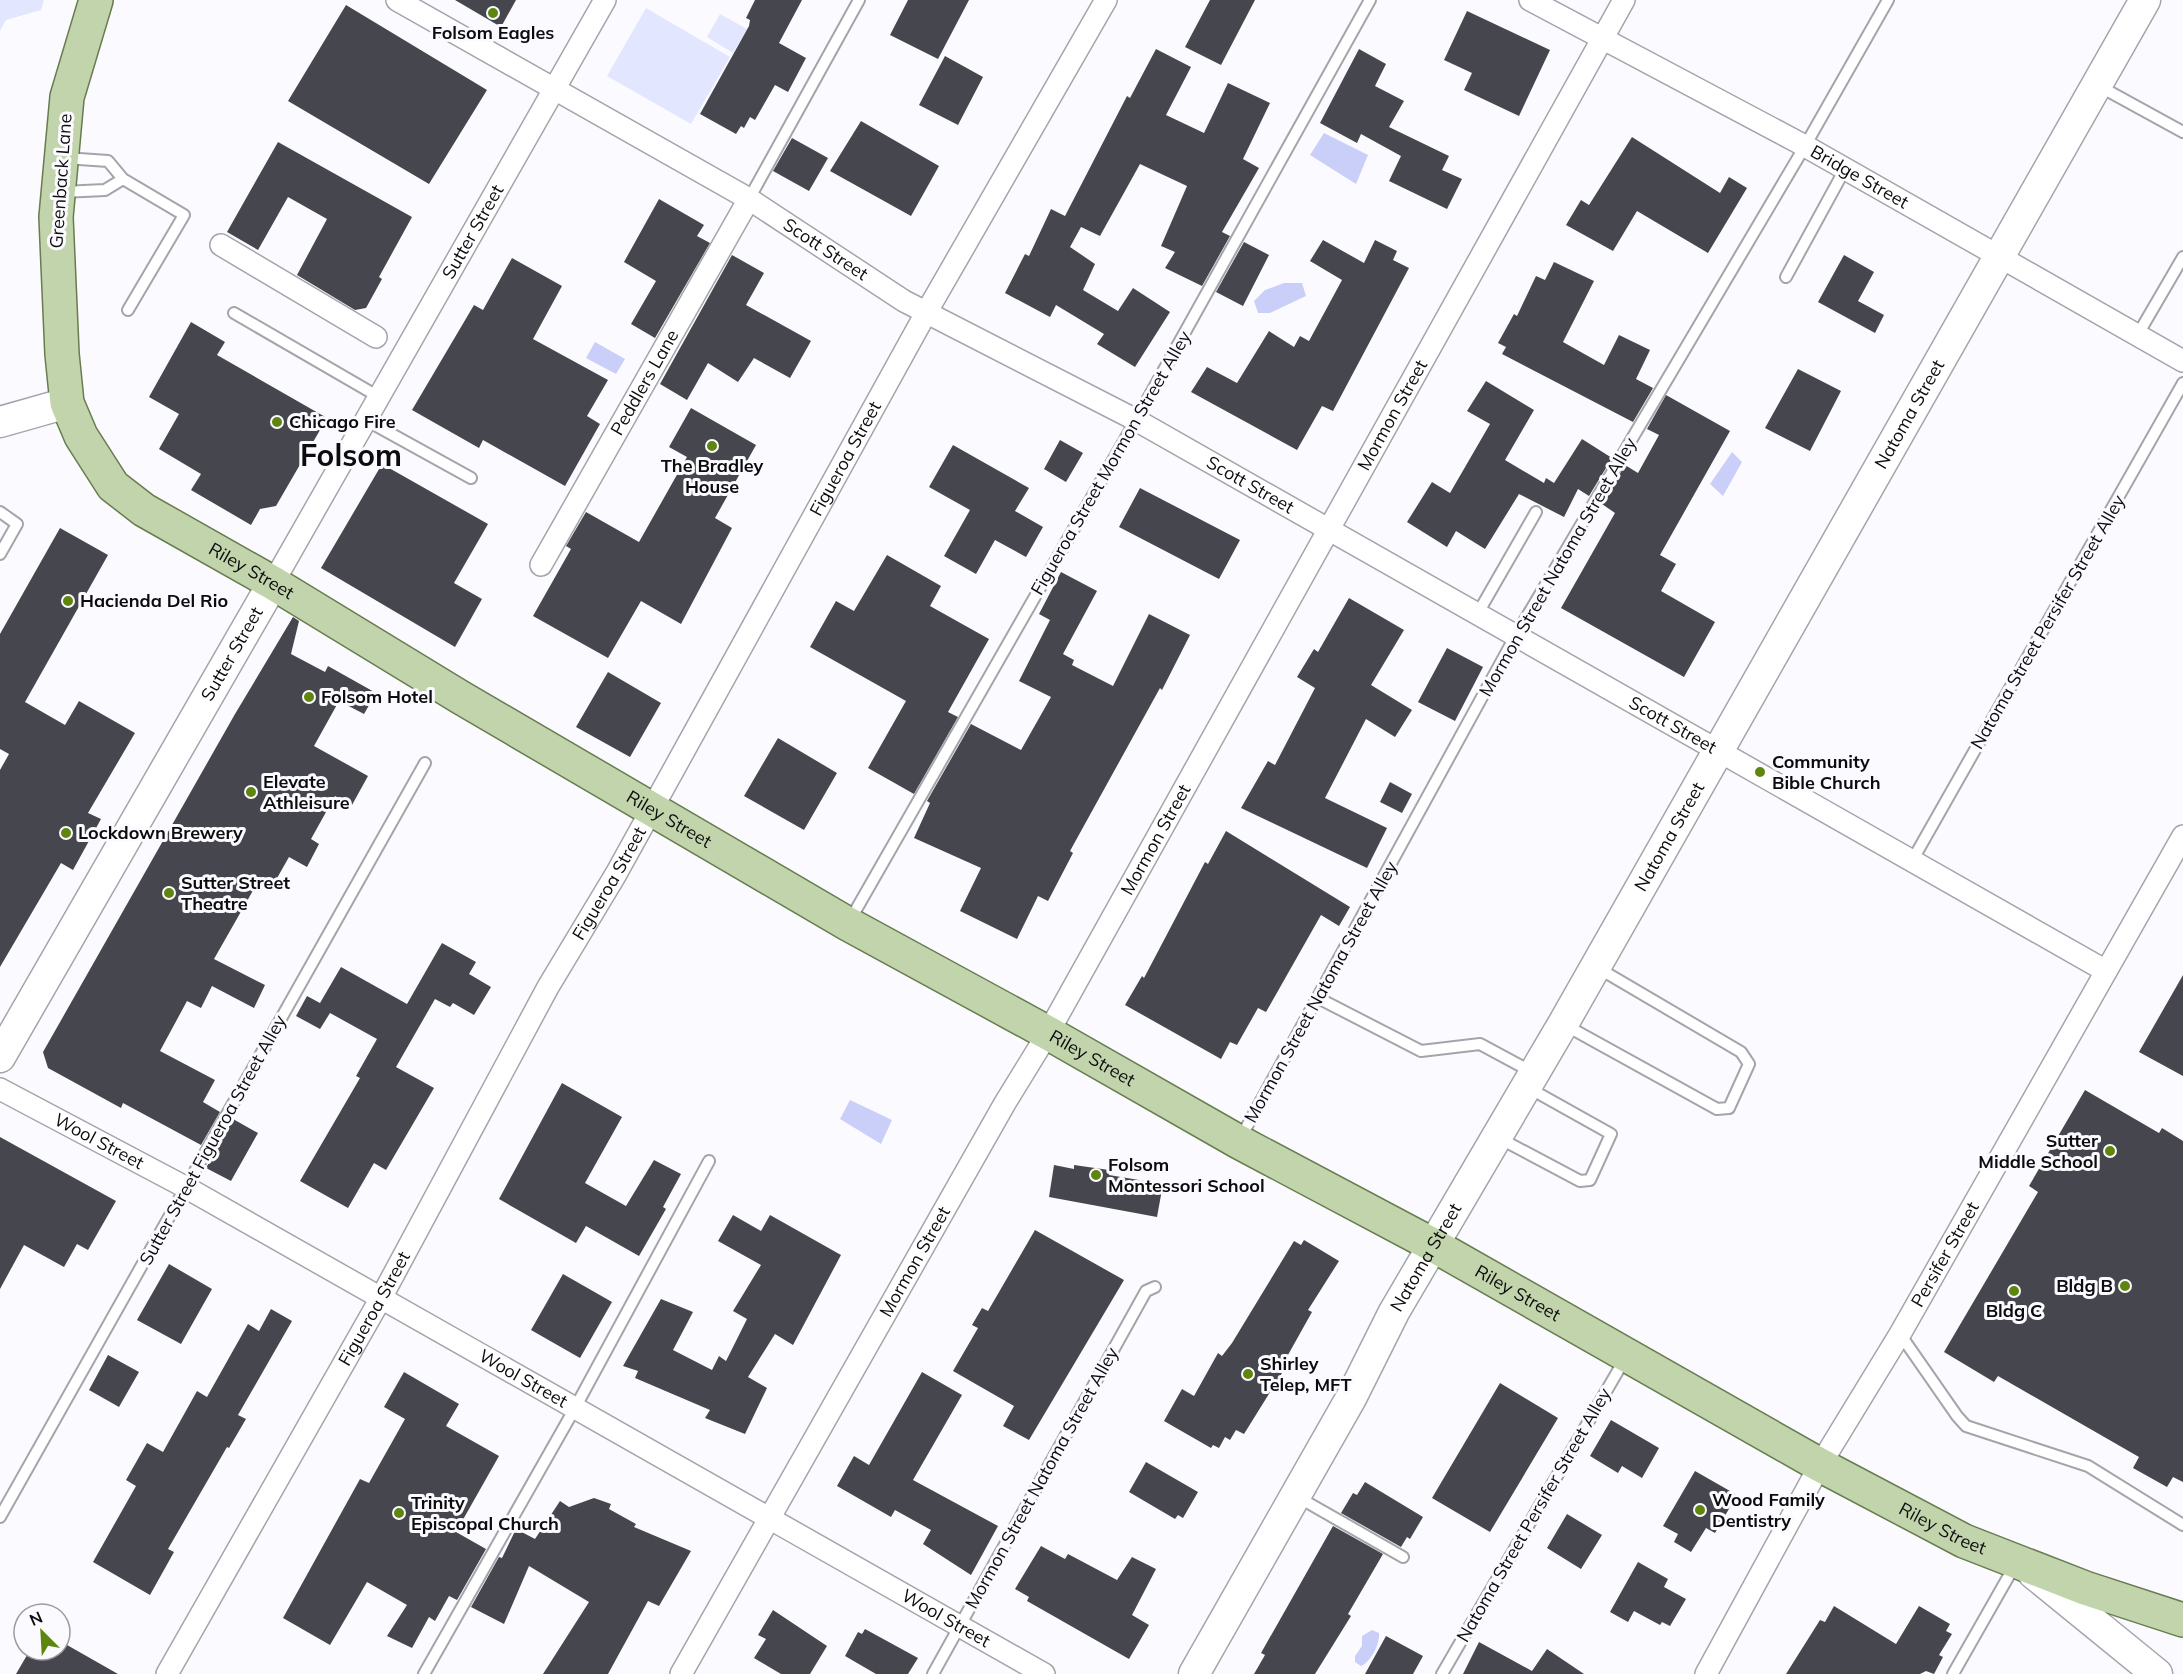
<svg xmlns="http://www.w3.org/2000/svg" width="2183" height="1674" font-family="Mulish,sans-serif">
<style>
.green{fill:#e2e6ff}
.water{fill:#c9cff8}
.building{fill:#46474e}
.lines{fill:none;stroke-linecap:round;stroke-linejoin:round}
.lane-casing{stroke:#a4a5ac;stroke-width:14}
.street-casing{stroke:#a4a5ac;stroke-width:24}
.secondary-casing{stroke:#a4a5ac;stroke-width:33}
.primary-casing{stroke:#687c50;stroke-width:36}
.lane{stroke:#fff;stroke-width:10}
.street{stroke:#fff;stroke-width:21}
.secondary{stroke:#fff;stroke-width:30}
.primary{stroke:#c2d4ab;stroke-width:33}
.poi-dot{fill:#5e860f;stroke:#fbfbff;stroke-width:2}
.labels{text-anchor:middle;stroke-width:6;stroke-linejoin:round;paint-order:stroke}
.poi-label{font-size:18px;font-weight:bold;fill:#0c0c0e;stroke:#fbfbff;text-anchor:start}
.street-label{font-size:18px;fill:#0c0c0e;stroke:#fbfbff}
.town-label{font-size:30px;font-weight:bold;fill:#0c0c0e;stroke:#fbfbff}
</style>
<rect width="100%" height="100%" fill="#fbfbff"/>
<path class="green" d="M 0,0 L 44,0 L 41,10 L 6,20 L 0,31 Z
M 646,8 L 730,57 L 691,124 L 607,76 Z
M 720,14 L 747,29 L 733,53 L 707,37 Z"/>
<path class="water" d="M 1324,133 L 1368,155 L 1356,184 L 1310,155 Z
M 1284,283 L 1302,283 L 1306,296 L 1270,313 L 1258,313 L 1254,301 L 1265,290 Z
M 595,342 L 625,359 L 616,374 L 586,358 Z
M 1732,452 L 1742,462 L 1723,496 L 1710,484 Z
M 850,1100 L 892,1120 L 881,1144 L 840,1119 Z
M 1372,1630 L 1379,1633 C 1380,1644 1371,1662 1361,1666 L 1355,1662 L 1355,1656 L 1362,1646 L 1362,1636 Z"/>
<path class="building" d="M 455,0 L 516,0 L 501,27 Z
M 755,0 L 802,0 L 779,43 L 806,58 L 788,92 L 775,85 L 755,120 L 750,117 L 744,128 L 741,126 L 736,134 L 700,114 L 749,26 L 750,20 L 746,18 Z
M 908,0 L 969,0 L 938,59 L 890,35 Z
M 1210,0 L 1255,0 L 1221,65 L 1185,47 Z
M 346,5 L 487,90 L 429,184 L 288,101 Z
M 1467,11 L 1550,50 L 1519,116 L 1464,90 L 1472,73 L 1444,60 Z
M 1156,49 L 1191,67 L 1166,115 L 1204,133 L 1228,83 L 1270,103 L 1243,159 L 1259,168 L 1222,232 L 1230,236 L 1202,286 L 1165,268 L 1175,252 L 1161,246 L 1187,186 L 1140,164 L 1100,236 L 1081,227 L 1070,247 L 1095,264 L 1083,290 L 1118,311 L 1133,288 L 1170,312 L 1135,367 L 1097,344 L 1104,334 L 1056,305 L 1050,317 L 1005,293 L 1025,254 L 1029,256 L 1051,209 L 1065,216 L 1127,96 L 1130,98 Z
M 1359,49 L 1386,64 L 1375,86 L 1404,101 L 1389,127 L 1449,156 L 1442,170 L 1462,179 L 1447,209 L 1389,181 L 1401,156 L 1361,134 L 1357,143 L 1320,123 Z
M 945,56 L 983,77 L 958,125 L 919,105 Z
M 861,121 L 939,166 L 911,216 L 830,171 Z
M 1632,137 L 1720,193 L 1729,177 L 1747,188 L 1708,253 L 1637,211 L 1613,251 L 1566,225 L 1581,200 L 1589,205 Z
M 792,138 L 828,158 L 809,191 L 773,171 Z
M 278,142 L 412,217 L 379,277 L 382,279 L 366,308 L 355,310 L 297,275 L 327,219 L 288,197 L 258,250 L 227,232 Z
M 659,199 L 704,225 L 697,236 L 710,243 L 655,338 L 631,324 L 656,281 L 624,262 Z
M 1323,240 L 1364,263 L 1375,240 L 1397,251 L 1393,260 L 1409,268 L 1333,411 L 1322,406 L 1297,450 L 1191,392 L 1207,367 L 1237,383 L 1269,331 L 1294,347 L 1300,336 L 1309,341 L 1342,280 L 1310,261 Z
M 1244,242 L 1269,255 L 1243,306 L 1216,292 Z
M 732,255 L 764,273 L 746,305 L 811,341 L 790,378 L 754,358 L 738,382 L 708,363 L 687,400 L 660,384 Z
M 1844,255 L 1874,272 L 1858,301 L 1884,315 L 1875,333 L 1818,302 Z
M 512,258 L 562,286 L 533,339 L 608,380 L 587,416 L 600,424 L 565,486 L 483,440 L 479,448 L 412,410 L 474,305 L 483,310 Z
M 1554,262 L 1594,281 L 1563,342 L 1604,365 L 1619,335 L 1650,350 L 1636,379 L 1653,388 L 1633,422 L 1502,354 L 1506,347 L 1498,343 L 1514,314 L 1517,316 L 1536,276 L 1545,280 Z
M 191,322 L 225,342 L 217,355 L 327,418 L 276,506 L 260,509 L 251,525 L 191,490 L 201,474 L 159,449 L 179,414 L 149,397 Z
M 1798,369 L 1841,391 L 1810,451 L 1765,428 Z
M 1486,381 L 1534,410 L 1505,460 L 1544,483 L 1546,478 L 1554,483 L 1582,439 L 1612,458 L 1589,496 L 1578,489 L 1564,517 L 1519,494 L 1485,549 L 1456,531 L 1447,547 L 1407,522 L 1432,482 L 1450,493 L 1490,424 L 1467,411 Z
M 1666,395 L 1730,431 L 1660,555 L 1676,564 L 1661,591 L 1715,622 L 1684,677 L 1561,608 L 1615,513 L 1602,504 L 1625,465 L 1638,473 L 1659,435 L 1647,429 Z
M 691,408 L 756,445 L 715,518 L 732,528 L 681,624 L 641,601 L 608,658 L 533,616 L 571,549 L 566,546 L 586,512 L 639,542 L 687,457 L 669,447 Z
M 1060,440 L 1083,453 L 1066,482 L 1044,469 Z
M 953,445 L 1029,488 L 1015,511 L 1043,527 L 1026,557 L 995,540 L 976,574 L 944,556 L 970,510 L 929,487 Z
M 382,464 L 488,524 L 454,583 L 482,599 L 455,647 L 321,568 Z
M 1140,488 L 1240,540 L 1219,579 L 1119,527 Z
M 60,528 L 108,555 L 25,702 L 65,725 L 79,701 L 135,733 L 88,813 L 101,819 L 73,870 L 61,863 L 0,967 L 0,770 L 9,754 L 0,749 L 0,634 Z
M 887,555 L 941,586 L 930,606 L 989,639 L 948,712 L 958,717 L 914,794 L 868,768 L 906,701 L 810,647 L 836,601 L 854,611 Z
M 1061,572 L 1097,591 L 1063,654 L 1074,660 L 1072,665 L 1113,686 L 1149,614 L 1190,635 L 1162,690 L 1160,688 L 1070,851 L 1073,853 L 1048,901 L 1038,896 L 1017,939 L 960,911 L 981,868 L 914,838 L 930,803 L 927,801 L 971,724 L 1021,750 L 1051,697 L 1019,681 L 1050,620 L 1039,614 Z
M 1349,598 L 1404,630 L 1371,685 L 1412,710 L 1395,737 L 1366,719 L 1325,798 L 1387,828 L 1367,868 L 1241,808 L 1268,761 L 1275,765 L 1315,688 L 1297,677 L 1314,649 L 1318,652 Z
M 293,617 L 299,621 L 291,654 L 325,672 L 328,666 L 376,693 L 364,714 L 339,701 L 314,746 L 368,776 L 352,805 L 335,796 L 311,839 L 319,844 L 307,867 L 289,857 L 272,887 L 259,880 L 214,959 L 265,985 L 254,1008 L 212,986 L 201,1008 L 187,1001 L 160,1051 L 215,1080 L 203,1102 L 220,1112 L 201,1145 L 123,1103 L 121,1108 L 48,1068 L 43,1052 L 235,714 Z
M 1447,648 L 1483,667 L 1455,721 L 1418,702 Z
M 608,672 L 661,703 L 630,757 L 576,727 Z
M 778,738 L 837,773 L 804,830 L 744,796 Z
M 1390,782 L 1412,794 L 1402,813 L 1380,802 Z
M 1226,831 L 1350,907 L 1339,926 L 1321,915 L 1266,1012 L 1258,1008 L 1237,1045 L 1230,1042 L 1221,1059 L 1125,1005 L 1142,976 L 1144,978 L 1205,862 L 1208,864 Z
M 442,943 L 476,962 L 469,974 L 491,987 L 474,1015 L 453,1003 L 450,1007 L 435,999 L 396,1067 L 434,1088 L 386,1170 L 374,1163 L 348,1208 L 300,1181 L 360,1078 L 356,1076 L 377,1039 L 330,1013 L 320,1029 L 296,1016 L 307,996 L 320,1003 L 341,967 L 407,1004 Z
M 2183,975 L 2183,1076 L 2139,1052 Z
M 562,1083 L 622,1117 L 585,1183 L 626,1206 L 654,1160 L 681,1174 L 663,1207 L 666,1209 L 639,1256 L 586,1226 L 576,1243 L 499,1199 Z
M 2085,1090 L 2159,1133 L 2162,1128 L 2183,1141 L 2183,1482 L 2173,1477 L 2167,1487 L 2133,1468 L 2139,1457 L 1998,1376 L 1994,1382 L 1944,1352 L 2038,1192 L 2029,1186 Z
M 233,1119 L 258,1133 L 231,1181 L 206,1168 Z
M 0,1137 L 116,1201 L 88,1250 L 77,1244 L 64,1267 L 24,1245 L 0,1289 Z
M 1054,1165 L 1074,1169 L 1074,1165 L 1109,1170 L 1109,1175 L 1163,1184 L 1157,1217 L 1049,1197 Z
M 733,1215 L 761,1231 L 770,1215 L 841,1255 L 793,1345 L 775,1334 L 748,1377 L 767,1388 L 745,1434 L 705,1418 L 710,1410 L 635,1378 L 638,1371 L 623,1366 L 661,1299 L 693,1312 L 673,1350 L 712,1370 L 719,1356 L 726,1361 L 747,1319 L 733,1311 L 761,1265 L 718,1241 Z
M 1035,1230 L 1124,1280 L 1029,1440 L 1003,1426 L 1014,1406 L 953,1371 L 978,1328 L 972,1325 L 982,1308 L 988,1311 Z
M 1304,1240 L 1339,1261 L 1308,1310 L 1312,1312 L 1279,1371 L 1282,1373 L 1244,1434 L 1236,1430 L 1230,1440 L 1225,1437 L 1219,1448 L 1213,1445 L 1211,1448 L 1164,1421 L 1182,1389 L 1194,1396 L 1218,1353 L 1222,1356 L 1232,1343 L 1294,1241 L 1301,1245 Z
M 169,1264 L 212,1289 L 181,1344 L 137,1320 Z
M 563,1274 L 612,1302 L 580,1358 L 531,1330 Z
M 271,1309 L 292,1321 L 238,1415 L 246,1419 L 229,1448 L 227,1447 L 168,1549 L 174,1552 L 150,1595 L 93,1562 L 136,1486 L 126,1480 L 147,1443 L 163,1452 L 197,1391 L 207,1397 L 248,1324 L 259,1331 Z
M 108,1355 L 139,1372 L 119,1407 L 89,1390 Z
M 404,1372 L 459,1404 L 446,1426 L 499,1456 L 456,1532 L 486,1549 L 457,1600 L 449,1596 L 435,1621 L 429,1617 L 412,1648 L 387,1636 L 407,1605 L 367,1582 L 330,1645 L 283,1618 L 360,1479 L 369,1483 L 405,1419 L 384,1407 Z
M 922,1372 L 962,1395 L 913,1480 L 998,1526 L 971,1575 L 923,1544 L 931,1530 L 895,1510 L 891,1517 L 837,1486 L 854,1456 L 869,1465 Z
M 1500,1383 L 1558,1418 L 1490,1532 L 1432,1498 Z
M 1611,1420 L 1659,1448 L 1642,1478 L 1622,1466 L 1618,1473 L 1590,1456 Z
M 1146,1462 L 1198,1492 L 1183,1518 L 1178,1515 L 1175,1519 L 1129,1492 Z
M 1695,1471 L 1737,1495 L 1715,1533 L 1706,1528 L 1691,1552 L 1674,1542 L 1678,1534 L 1663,1526 Z
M 1365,1482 L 1423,1517 L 1410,1539 L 1407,1537 L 1401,1547 L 1341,1513 L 1353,1493 L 1357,1495 Z
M 594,1498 L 611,1504 L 609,1509 L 636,1524 L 634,1527 L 691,1551 L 659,1606 L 648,1601 L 608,1674 L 543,1674 L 589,1602 L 529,1566 L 504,1624 L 471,1607 L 499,1557 L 502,1558 L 516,1529 L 535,1539 L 560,1501 L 569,1507 Z
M 1567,1514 L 1602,1535 L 1581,1569 L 1547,1548 Z
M 1333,1526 L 1383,1554 L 1348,1614 L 1351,1616 L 1315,1674 L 1254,1674 L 1265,1655 L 1261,1653 Z
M 1041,1546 L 1065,1559 L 1068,1554 L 1117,1580 L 1132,1557 L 1156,1569 L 1132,1615 L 1149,1625 L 1129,1659 L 1027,1601 L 1029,1597 L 1015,1589 Z
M 1638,1562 L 1668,1579 L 1664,1587 L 1686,1599 L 1670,1626 L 1662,1622 L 1660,1625 L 1634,1611 L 1628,1622 L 1610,1612 Z
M 1834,1606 L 1896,1644 L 1919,1606 L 1950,1624 L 1946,1631 L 1952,1634 L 1939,1655 L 1943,1657 L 1934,1674 L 1926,1671 L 1920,1674 L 1786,1674 L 1820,1620 L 1825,1622 Z
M 773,1610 L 827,1646 L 810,1674 L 781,1674 L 754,1658 L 766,1639 L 758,1635 Z
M 865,1629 L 918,1658 L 908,1674 L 876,1674 L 845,1656 L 858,1632 L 862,1634 Z
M 1386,1636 L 1423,1656 L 1413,1674 L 1365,1674 Z
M 60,1641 L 118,1674 L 16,1674 L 30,1650 L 60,1650 Z
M 1479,1642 L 1532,1671 L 1547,1649 L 1584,1674 L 1463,1674 Z"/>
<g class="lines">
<g class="lane-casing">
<path id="lane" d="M 2099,86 L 2183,132
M 65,158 L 108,161 L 123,179 L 184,215 L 128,310
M 62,192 L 105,190 L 123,179
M 749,199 L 859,0
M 1786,277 L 1845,169
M 234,313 L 379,397
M 2137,336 L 2183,257
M 366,420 L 471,478
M 0,512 L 17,524 L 0,554
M 1478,613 L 1536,512
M 1912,861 L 2183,383
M 849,922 L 1136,420 L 1370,0
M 1318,998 L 1421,1051 L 1480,1044 L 1532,1072
M 1565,1025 L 1717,1109 L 1729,1108 L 1749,1064 L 1741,1052 L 1598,968
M 1499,1138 L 1580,1181 L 1590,1180 L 1611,1134 L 1527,1087
M 1240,1139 L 1516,635 L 1805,146 L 1888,0
M 1900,1334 L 1957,1416 L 1966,1426 L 2088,1466 L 2183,1525
M 1296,1496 L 1403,1557
M 0,1517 L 425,763
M 424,1674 L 575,1408 L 709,1161
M 933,1674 L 1146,1291 L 1155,1287
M 1442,1674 L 1626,1357
M 1953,1674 L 2015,1565"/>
</g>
<g class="street-casing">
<g id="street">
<path id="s1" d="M 397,0 L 749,199 L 904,301 L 1136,420 L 2106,971"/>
<path id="s2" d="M 1530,0 L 1805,146 L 2183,361"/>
<path d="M 221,245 L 376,337"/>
<path id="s3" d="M 541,565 L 749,199"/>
<path id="s4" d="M 273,583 L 605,0"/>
<path id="s5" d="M 0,1089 L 187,1188 L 1044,1674"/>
<path id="s6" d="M 167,1674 L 381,1298 L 548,987 L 616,874 L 926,313 L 1106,0"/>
<path id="s7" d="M 681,1674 L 1005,1103 L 1048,1033 L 1624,0"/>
<path id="s8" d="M 1706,1674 L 1820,1465 L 1900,1334 L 2183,836"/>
</g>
</g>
<g class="secondary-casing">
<g id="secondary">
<path d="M 0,422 L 67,403"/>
<path id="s9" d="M 0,1057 L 273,583"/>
<path d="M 2033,1573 L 2157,1674"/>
<path id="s10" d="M 1194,1674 L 1351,1398 L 1394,1312 L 1563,1024 L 2145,0"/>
</g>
</g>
<g class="primary-casing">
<g id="primary">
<path id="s11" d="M 96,0 L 67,97 L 56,217 L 62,354 L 67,403 L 81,436 L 113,486 L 144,510 L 273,583 L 460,697 L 848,924 L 1048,1033 L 1239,1142 L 1433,1245 L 1820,1465 L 1964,1541 L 2085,1588 L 2183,1620"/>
</g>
</g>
<use href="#lane" class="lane"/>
<use href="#street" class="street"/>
<use href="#secondary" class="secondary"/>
<use href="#primary" class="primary"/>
</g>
<g class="poi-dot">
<circle cx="493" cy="13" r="6"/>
<circle cx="277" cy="422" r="6"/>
<circle cx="712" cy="446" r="6"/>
<circle cx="68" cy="601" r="6"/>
<circle cx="309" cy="697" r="6"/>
<circle cx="1760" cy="772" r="6"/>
<circle cx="251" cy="792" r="6"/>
<circle cx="66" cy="833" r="6"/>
<circle cx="169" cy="893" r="6"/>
<circle cx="2110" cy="1151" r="6"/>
<circle cx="1096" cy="1175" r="6"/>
<circle cx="2125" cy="1286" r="6"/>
<circle cx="2014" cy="1291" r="6"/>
<circle cx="1248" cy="1374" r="6"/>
<circle cx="1700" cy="1510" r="6"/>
<circle cx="399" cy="1513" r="6"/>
</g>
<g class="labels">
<g class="poi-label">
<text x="493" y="39" text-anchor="middle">Folsom Eagles</text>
<text x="289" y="428">Chicago Fire</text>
<text x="712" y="472" text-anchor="middle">The Bradley<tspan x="712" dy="21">House</tspan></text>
<text x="80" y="607">Hacienda Del Rio</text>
<text x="321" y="703">Folsom Hotel</text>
<text x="1772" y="768">Community<tspan x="1772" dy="21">Bible Church</tspan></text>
<text x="263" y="788">Elevate<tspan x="263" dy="21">Athleisure</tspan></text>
<text x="78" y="839">Lockdown Brewery</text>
<text x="181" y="889">Sutter Street<tspan x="181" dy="21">Theatre</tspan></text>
<text x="2098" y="1147" text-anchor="end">Sutter<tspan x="2098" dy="21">Middle School</tspan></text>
<text x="1108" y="1171">Folsom<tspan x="1108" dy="21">Montessori School</tspan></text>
<text x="2113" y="1292" text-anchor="end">Bldg B</text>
<text x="2014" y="1317" text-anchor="middle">Bldg C</text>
<text x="1260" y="1370">Shirley<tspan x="1260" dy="21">Telep, MFT</tspan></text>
<text x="1712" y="1506">Wood Family<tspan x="1712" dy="21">Dentistry</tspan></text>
<text x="411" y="1509">Trinity<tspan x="411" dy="21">Episcopal Church</tspan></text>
</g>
<g class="street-label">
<text dy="6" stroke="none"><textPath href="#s2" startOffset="374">Bridge Street</textPath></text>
<text transform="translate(61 181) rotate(-86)" y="6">Greenback Lane</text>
<text dy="6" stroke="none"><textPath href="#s4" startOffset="404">Sutter Street</textPath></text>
<text dy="6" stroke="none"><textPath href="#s1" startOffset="496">Scott Street</textPath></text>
<text dy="6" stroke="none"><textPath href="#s3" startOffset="210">Peddlers Lane</textPath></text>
<text dy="6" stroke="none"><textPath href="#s10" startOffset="1449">Natoma Street</textPath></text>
<text dy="6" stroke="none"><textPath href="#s7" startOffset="1446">Mormon Street</textPath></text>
<text dy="6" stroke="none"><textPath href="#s6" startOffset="1392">Figueroa Street</textPath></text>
<text transform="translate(1111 463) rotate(-60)" y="6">Figueroa Street Mormon Street Alley</text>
<text dy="6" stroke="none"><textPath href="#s1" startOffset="982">Scott Street</textPath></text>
<text transform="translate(1558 567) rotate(-60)" y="6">Mormon Street Natoma Street Alley</text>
<text dy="6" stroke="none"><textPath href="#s11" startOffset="666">Riley Street</textPath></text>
<text transform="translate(2048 622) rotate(-60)" y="6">Natoma Street Persifer Street Alley</text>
<text dy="6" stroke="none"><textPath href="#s9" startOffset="465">Sutter Street</textPath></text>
<text dy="6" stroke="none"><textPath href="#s1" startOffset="1468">Scott Street</textPath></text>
<text dy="6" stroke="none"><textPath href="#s11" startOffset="1152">Riley Street</textPath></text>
<text dy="6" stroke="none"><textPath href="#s10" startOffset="963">Natoma Street</textPath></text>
<text dy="6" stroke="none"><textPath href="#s7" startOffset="960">Mormon Street</textPath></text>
<text dy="6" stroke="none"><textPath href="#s6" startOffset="906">Figueroa Street</textPath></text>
<text transform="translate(1321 992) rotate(-61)" y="6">Mormon Street Natoma Street Alley</text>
<text dy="6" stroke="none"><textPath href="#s11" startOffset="1638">Riley Street</textPath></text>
<text transform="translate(213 1140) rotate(-61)" y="6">Sutter Street Figueroa Street Alley</text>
<text dy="6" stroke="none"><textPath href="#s5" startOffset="112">Wool Street</textPath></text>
<text dy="6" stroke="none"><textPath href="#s8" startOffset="483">Persifer Street</textPath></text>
<text dy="6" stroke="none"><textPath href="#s10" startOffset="477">Natoma Street</textPath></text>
<text dy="6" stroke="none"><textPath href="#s7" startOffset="474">Mormon Street</textPath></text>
<text dy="6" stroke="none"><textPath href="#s11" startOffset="2124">Riley Street</textPath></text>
<text dy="6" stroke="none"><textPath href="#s6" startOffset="420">Figueroa Street</textPath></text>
<text dy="6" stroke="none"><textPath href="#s5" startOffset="598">Wool Street</textPath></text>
<text transform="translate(1042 1478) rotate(-61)" y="6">Mormon Street Natoma Street Alley</text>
<text transform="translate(1534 1515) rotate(-60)" y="6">Natoma Street Persifer Street Alley</text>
<text dy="6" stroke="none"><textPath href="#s11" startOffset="2610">Riley Street</textPath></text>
<text dy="6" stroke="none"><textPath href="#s5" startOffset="1084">Wool Street</textPath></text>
</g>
<g class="town-label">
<text x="351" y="466">Folsom</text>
</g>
</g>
<g transform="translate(42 1632) rotate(336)"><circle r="28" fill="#fbfbff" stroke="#9b9b9f" stroke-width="1.5"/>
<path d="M0-4.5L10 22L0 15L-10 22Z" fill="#5e860f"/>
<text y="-9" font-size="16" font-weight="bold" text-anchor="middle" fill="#0c0c0e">N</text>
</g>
</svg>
